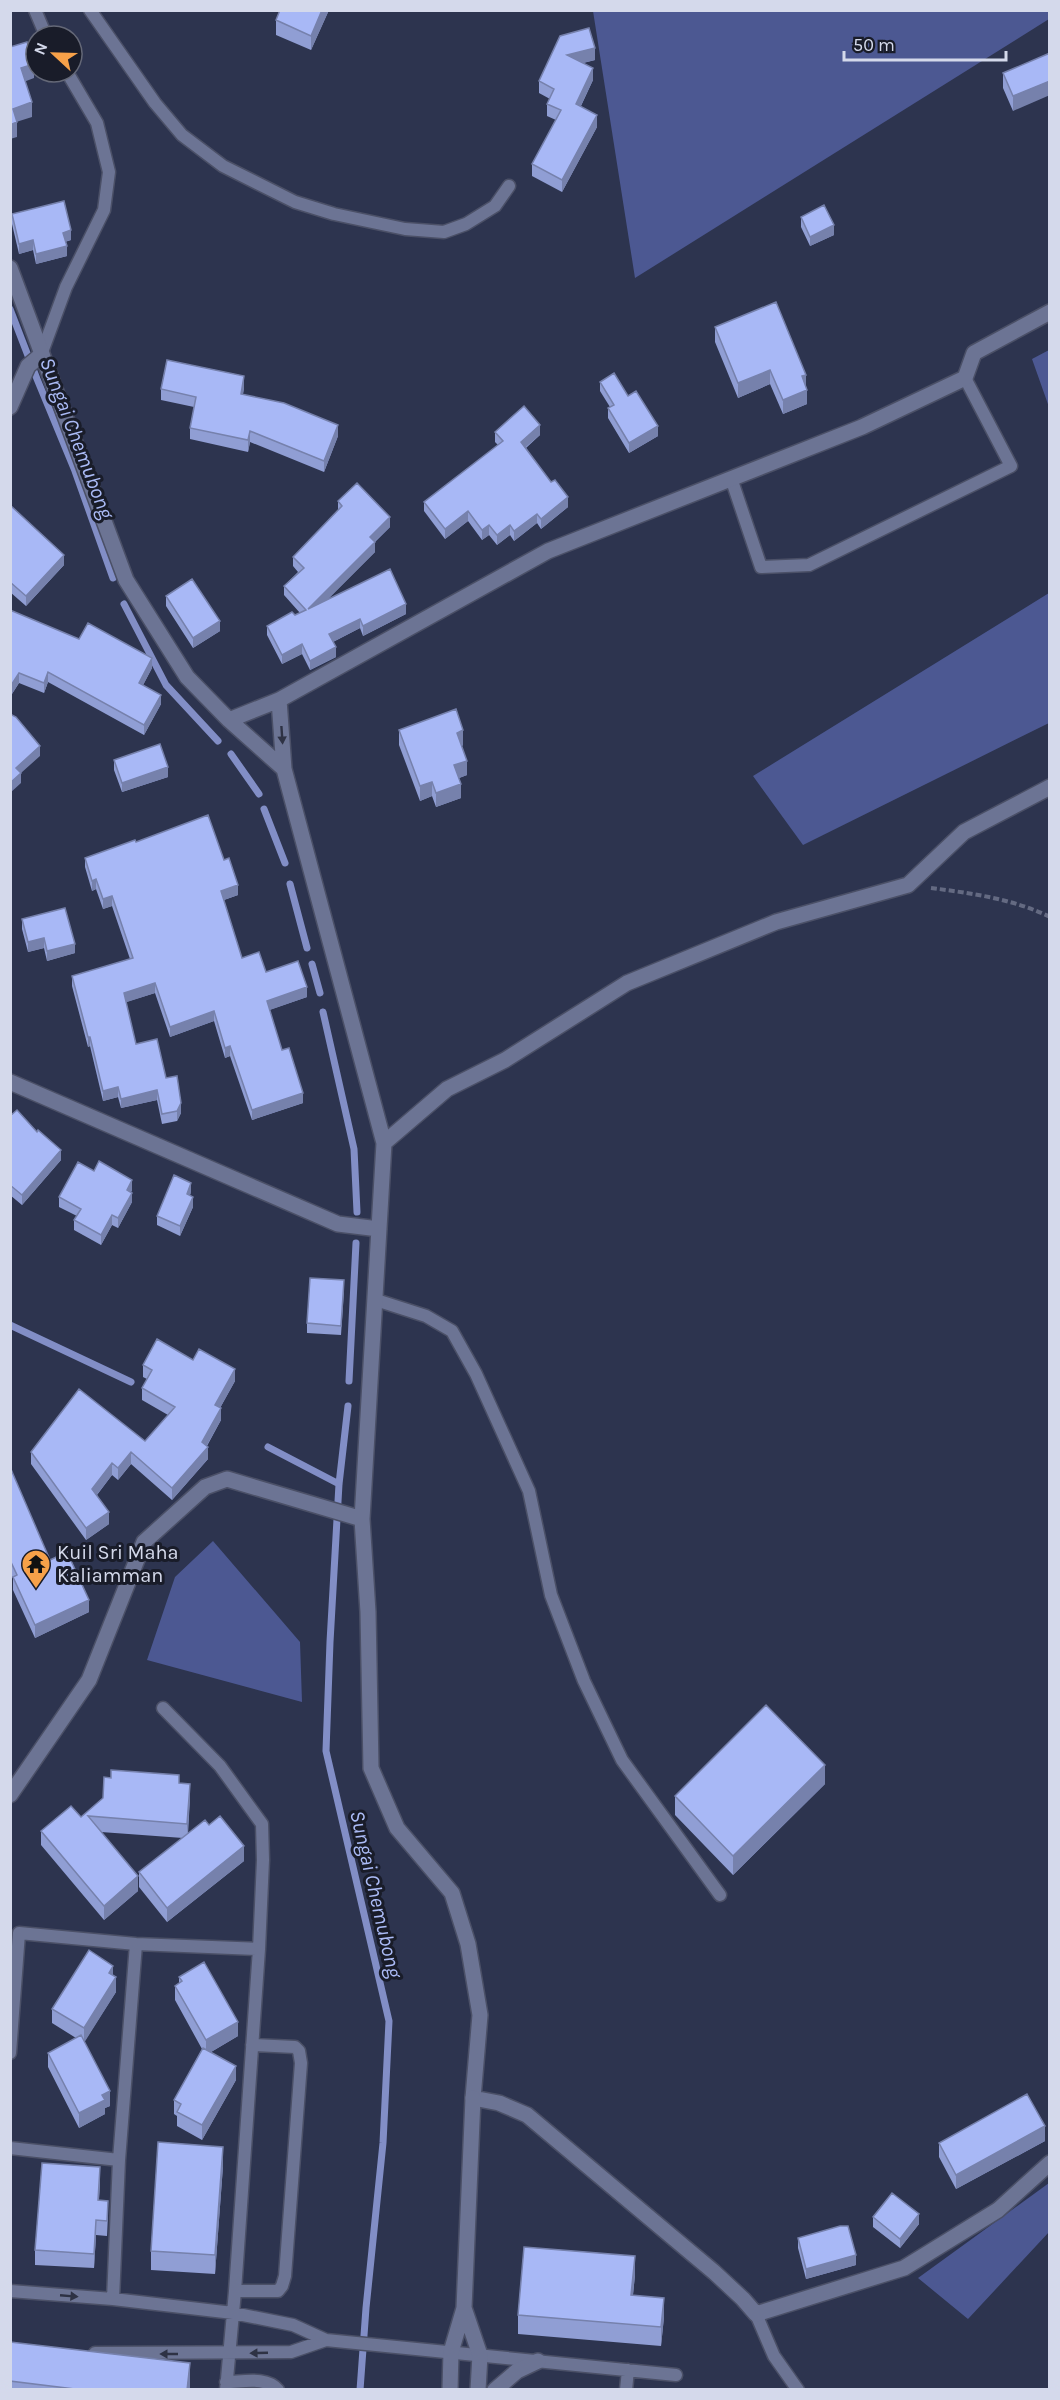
<svg xmlns="http://www.w3.org/2000/svg" width="1060" height="2400" font-family="Karla,sans-serif">
<style>
.green{fill:#4c5892}
.lines{fill:none;stroke-linecap:round;stroke-linejoin:round}
.stream{stroke:#828ec6;stroke-width:7}
.lane-casing{stroke:#4b5067;stroke-width:15}
.street-casing{stroke:#4b5067;stroke-width:18}
.secondary-casing{stroke:#4b5067;stroke-width:18}
.path{stroke:#646a82;stroke-width:4;stroke-dasharray:6 3;stroke-linecap:butt}
.lane{stroke:#6c7494;stroke-width:12}
.street{stroke:#6c7494;stroke-width:15}
.secondary{stroke:#6c7494;stroke-width:15}
.wall{fill:#909ed4}
.shaded-wall{fill:#7681ac}
.building{fill:#a8b8f6;stroke:#7681ac;stroke-width:1.5}
.oneway{fill:#2e3244}
.labels{text-anchor:middle;stroke-width:6;stroke-linejoin:round;paint-order:stroke}
.poi-label{font-size:20px;fill:#d4d9eb;stroke:#191c29;text-anchor:start}
.water-label{font-size:21px;font-style:italic;fill:#abbbf6;stroke:#191c29}
</style>
<rect width="100%" height="100%" fill="#2d344f"/>
<path class="green" d="M 1049,10 L 1049,19 L 635,278 L 593,11 Z
M 1049,350 L 1049,407 L 1032,359 Z
M 1049,593 L 1049,723 L 803,845 L 753,776 Z
M 213,1541 L 300,1642 L 302,1702 L 147,1660 L 175,1577 Z
M 1049,2183 L 1049,2232 L 968,2319 L 918,2278 Z"/>
<g class="lines">
<path class="stream" d="M 10,309 L 37,379 L 75,471 L 113,578
M 124,604 L 166,685 L 218,741
M 231,754 L 259,794
M 264,809 L 285,863
M 290,884 L 307,948
M 312,964 L 320,993
M 323,1012 L 354,1149 L 357,1212
M 10,1325 L 131,1382
M 349,1381 L 356,1243
M 348,1406 L 339,1484 L 330,1642 L 326,1751 L 389,2021 L 383,2143 L 366,2308 L 360,2390
M 268,1447 L 339,1484"/>
<g class="lane-casing">
<path id="lane" d="M 35,10 L 46,36
M 90,10 L 155,103 L 182,135 L 223,166 L 295,202 L 334,214 L 405,229 L 444,232 L 466,224 L 495,206 L 509,186
M 41,355 L 66,287 L 104,210 L 109,172 L 97,123 L 67,72
M 731,478 L 761,567 L 809,565 L 1011,466 L 965,378
M 376,1300 L 426,1316 L 452,1331 L 476,1374 L 529,1491 L 551,1595 L 584,1681 L 622,1760 L 720,1895
M 163,1708 L 220,1766 L 262,1824 L 263,1860 L 259,1949 L 235,2291 L 226,2390
M 10,2053 L 19,1933 L 136,1944 L 259,1949
M 10,2148 L 119,2160
M 10,2291 L 113,2299 L 233,2313 L 293,2325 L 326,2340 L 676,2375
M 235,2291 L 278,2291 L 282,2286 L 285,2276 L 301,2063 L 299,2051 L 295,2047 L 252,2045
M 113,2299 L 119,2160 L 136,1944
M 756,2314 L 774,2356 L 798,2390
M 95,2353 L 291,2352 L 326,2340
M 226,2382 C 242,2382 267,2376 278,2390
M 626,2390 L 628,2370"/>
</g>
<g class="street-casing">
<path id="street" d="M 10,268 L 126,580 L 187,677 L 229,720 L 284,769 L 384,1143 L 362,1519 L 368,1612 L 371,1768 L 397,1828 L 452,1893 L 468,1944 L 480,2015 L 473,2098 L 499,2103 L 527,2115 L 714,2272 L 743,2299 L 756,2314 L 904,2268 L 998,2210 L 1050,2163
M 10,407 L 28,366 L 41,355
M 279,700 L 284,769
M 229,720 L 279,700 L 548,551 L 862,427 L 965,378 L 974,353 L 1050,312
M 10,1082 L 338,1224 L 379,1229
M 384,1143 L 447,1089 L 505,1060 L 627,983 L 776,922 L 908,885 L 964,832 L 1050,787
M 10,1795 L 89,1680 L 144,1542 L 205,1487 L 227,1479 L 362,1519"/>
</g>
<g class="secondary-casing">
<path id="secondary" d="M 464,2308 L 480,2355 L 478,2390
M 450,2390 L 451,2352 L 464,2308 L 473,2098
M 495,2390 L 517,2371 L 538,2361"/>
</g>
<path class="path" d="M 931,888 C 970,893 1014,899 1050,917"/>
<use href="#lane" class="lane"/>
<use href="#street" class="street"/>
<use href="#secondary" class="secondary"/>
</g>
<path class="wall" d="M 280,10 L 329,10 L 311,50 L 276,35 L 276,20 Z
M 560,36 L 595,60 L 583,63 L 593,80 L 581,106 L 597,127 L 562,192 L 532,176 L 532,164 L 556,120 L 547,116 L 547,104 L 550,99 L 539,93 L 539,81 Z
M 1050,53 L 1013,111 L 1003,88 L 1003,73 Z
M 12,214 L 71,240 L 65,242 L 67,256 L 36,264 L 33,250 L 19,254 L 12,224 Z
M 801,217 L 834,235 L 810,246 L 801,227 Z
M 715,327 L 806,386 L 807,404 L 783,414 L 770,384 L 738,398 L 715,342 Z
M 600,382 L 628,396 L 658,436 L 629,453 L 608,418 L 608,408 L 610,407 L 600,391 Z
M 244,388 L 243,394 L 338,436 L 324,472 L 250,442 L 248,452 L 190,439 L 190,428 L 194,407 L 161,400 L 161,389 Z
M 495,432 L 540,435 L 526,448 L 568,507 L 541,529 L 537,523 L 514,541 L 510,535 L 497,545 L 489,535 L 482,540 L 468,521 L 445,539 L 424,511 L 424,502 L 498,445 L 495,442 Z
M 338,501 L 390,527 L 375,542 L 375,552 L 327,600 L 406,614 L 363,636 L 360,628 L 333,642 L 336,657 L 310,670 L 302,654 L 282,664 L 267,635 L 267,626 L 300,613 L 284,595 L 284,586 L 298,572 L 293,566 L 293,557 L 338,511 Z
M 10,505 L 64,565 L 26,606 L 10,592 Z
M 166,596 L 220,631 L 193,648 L 166,606 Z
M 10,610 L 79,639 L 152,668 L 143,685 L 161,704 L 144,735 L 48,682 L 44,693 L 19,683 L 10,697 Z
M 399,730 L 463,745 L 462,746 L 467,775 L 459,778 L 461,798 L 436,807 L 432,796 L 420,801 L 399,745 Z
M 114,760 L 168,777 L 122,792 L 114,770 Z
M 136,842 L 224,860 L 238,895 L 224,900 L 242,958 L 307,997 L 269,1010 L 282,1050 L 303,1103 L 252,1120 L 230,1056 L 225,1058 L 214,1021 L 170,1037 L 155,993 L 126,1002 L 136,1044 L 166,1078 L 181,1113 L 177,1121 L 162,1124 L 157,1100 L 121,1108 L 118,1097 L 103,1101 L 90,1046 L 88,1047 L 72,986 L 72,976 L 130,959 L 112,906 L 103,909 L 96,889 L 92,891 L 85,867 L 85,858 Z
M 22,919 L 75,953 L 47,961 L 44,948 L 28,952 L 22,929 Z
M 10,1116 L 61,1160 L 22,1205 L 10,1195 Z
M 94,1171 L 132,1190 L 131,1192 L 132,1202 L 118,1228 L 112,1225 L 101,1245 L 74,1230 L 74,1220 L 77,1216 L 59,1207 L 59,1197 Z
M 191,1192 L 190,1195 L 193,1207 L 180,1236 L 157,1225 L 157,1216 Z
M 344,1290 L 341,1335 L 307,1333 L 307,1323 Z
M 193,1360 L 235,1381 L 220,1408 L 221,1420 L 207,1446 L 208,1459 L 172,1500 L 131,1464 L 118,1480 L 112,1475 L 97,1495 L 109,1524 L 86,1540 L 31,1464 L 31,1452 L 145,1441 L 168,1415 L 142,1400 L 142,1388 L 147,1379 L 143,1377 L 143,1365 Z
M 10,1467 L 50,1560 L 89,1612 L 35,1638 L 13,1590 L 13,1578 L 10,1572 Z
M 179,1783 L 190,1798 L 188,1834 L 244,1861 L 167,1922 L 139,1887 L 139,1872 L 183,1838 L 101,1832 L 138,1891 L 104,1920 L 41,1845 L 41,1831 Z
M 825,1784 L 733,1875 L 675,1815 L 675,1796 Z
M 113,1975 L 116,1992 L 84,2042 L 110,2106 L 105,2108 L 105,2114 L 79,2128 L 48,2067 L 48,2053 L 76,2038 L 52,2023 L 52,2009 Z
M 179,1977 L 238,2036 L 211,2052 L 236,2080 L 202,2140 L 177,2126 L 177,2116 L 174,2114 L 174,2100 L 202,2049 L 175,2000 L 175,1986 L 179,1983 Z
M 1045,2141 L 956,2189 L 939,2157 L 939,2143 Z
M 223,2166 L 215,2274 L 151,2270 L 151,2251 Z
M 100,2181 L 99,2200 L 108,2215 L 107,2236 L 96,2235 L 94,2268 L 35,2265 L 35,2250 Z
M 873,2217 L 919,2224 L 900,2248 L 873,2227 Z
M 798,2238 L 856,2265 L 806,2279 L 798,2248 Z
M 635,2275 L 633,2295 L 664,2317 L 661,2346 L 518,2334 L 518,2315 Z
M 10,2342 L 190,2390 L 10,2390 Z"/>
<path class="shaded-wall" d="M 322,10 L 329,10 L 311,50 L 311,36 Z
M 595,48 L 595,60 L 567,67 L 567,55 Z
M 34,64 L 34,78 L 21,83 L 21,68 Z
M 593,68 L 593,80 L 576,116 L 576,104 Z
M 1050,81 L 1050,95 L 1013,111 L 1013,96 Z
M 32,102 L 32,117 L 13,123 L 13,109 Z
M 597,115 L 597,127 L 562,192 L 562,180 Z
M 17,122 L 17,137 L 10,139 L 10,125 Z
M 834,225 L 834,235 L 810,246 L 810,237 Z
M 71,230 L 71,240 L 63,242 L 63,233 Z
M 33,240 L 33,250 L 19,254 L 19,244 Z
M 67,246 L 67,256 L 36,264 L 36,254 Z
M 770,370 L 770,384 L 738,398 L 738,383 Z
M 806,375 L 806,389 L 802,376 Z
M 244,376 L 244,388 L 241,405 L 241,394 Z
M 807,390 L 807,404 L 783,414 L 783,400 Z
M 338,425 L 338,436 L 324,472 L 324,461 Z
M 540,425 L 540,435 L 521,451 L 521,442 Z
M 658,426 L 658,436 L 629,453 L 629,443 Z
M 250,431 L 250,442 L 248,452 L 248,440 Z
M 568,497 L 568,507 L 541,529 L 541,519 Z
M 468,511 L 468,521 L 445,539 L 445,529 Z
M 537,514 L 537,523 L 514,541 L 514,531 Z
M 390,517 L 390,527 L 370,546 L 370,537 Z
M 489,525 L 489,535 L 482,540 L 482,530 Z
M 510,525 L 510,535 L 497,545 L 497,535 Z
M 375,542 L 375,552 L 308,619 L 308,609 Z
M 64,555 L 64,565 L 26,606 L 26,596 Z
M 406,604 L 406,614 L 363,636 L 363,626 Z
M 360,619 L 360,628 L 329,644 L 329,634 Z
M 220,621 L 220,631 L 193,648 L 193,638 Z
M 302,644 L 302,654 L 282,664 L 282,655 Z
M 336,647 L 336,657 L 310,670 L 310,661 Z
M 152,658 L 152,668 L 139,693 L 139,683 Z
M 48,672 L 48,682 L 44,693 L 44,683 Z
M 19,673 L 19,683 L 10,697 L 10,687 Z
M 161,695 L 161,704 L 144,735 L 144,725 Z
M 463,730 L 463,745 L 457,747 L 457,733 Z
M 40,746 L 40,756 L 21,773 L 21,783 L 10,793 L 10,783 L 16,768 Z
M 467,761 L 467,775 L 454,780 L 454,765 Z
M 168,767 L 168,777 L 122,792 L 122,783 Z
M 432,782 L 432,796 L 420,801 L 420,786 Z
M 461,784 L 461,798 L 436,807 L 436,793 Z
M 96,879 L 96,889 L 92,891 L 92,881 Z
M 238,885 L 238,895 L 221,901 L 221,891 Z
M 112,896 L 112,906 L 103,909 L 103,899 Z
M 44,938 L 44,948 L 28,952 L 28,942 Z
M 75,944 L 75,953 L 47,961 L 47,951 Z
M 155,983 L 155,993 L 124,1003 L 124,993 Z
M 307,987 L 307,997 L 267,1011 L 267,1001 Z
M 214,1011 L 214,1021 L 170,1037 L 170,1027 Z
M 88,1037 L 90,1037 L 90,1046 L 88,1047 Z
M 230,1046 L 230,1056 L 225,1058 L 225,1048 Z
M 118,1087 L 118,1097 L 103,1101 L 103,1091 Z
M 157,1090 L 157,1100 L 121,1108 L 121,1099 Z
M 303,1093 L 303,1103 L 252,1120 L 252,1110 Z
M 181,1103 L 181,1113 L 177,1121 L 177,1111 Z
M 61,1150 L 61,1160 L 22,1205 L 22,1195 Z
M 132,1180 L 132,1190 L 127,1200 L 127,1190 Z
M 191,1183 L 191,1192 L 187,1204 L 187,1194 Z
M 132,1193 L 132,1202 L 118,1228 L 118,1218 Z
M 193,1197 L 193,1207 L 180,1236 L 180,1226 Z
M 112,1215 L 112,1225 L 101,1245 L 101,1235 Z
M 235,1369 L 235,1381 L 215,1417 L 215,1405 Z
M 221,1408 L 221,1420 L 202,1454 L 208,1447 L 208,1459 L 172,1500 L 172,1488 L 202,1442 Z
M 131,1452 L 131,1464 L 118,1480 L 118,1468 Z
M 112,1463 L 112,1475 L 92,1501 L 92,1489 Z
M 109,1512 L 109,1524 L 86,1540 L 86,1528 Z
M 89,1600 L 89,1612 L 35,1638 L 35,1625 Z
M 825,1765 L 825,1784 L 733,1875 L 733,1856 Z
M 190,1784 L 190,1798 L 187,1838 L 187,1824 Z
M 244,1846 L 244,1861 L 167,1922 L 167,1908 Z
M 138,1876 L 138,1891 L 104,1920 L 104,1906 Z
M 113,1966 L 113,1980 L 109,1973 Z
M 116,1977 L 116,1992 L 84,2043 L 84,2028 Z
M 238,2022 L 238,2036 L 206,2055 L 206,2040 Z
M 236,2066 L 236,2080 L 202,2140 L 202,2125 Z
M 110,2091 L 110,2106 L 105,2108 L 105,2114 L 79,2128 L 79,2113 L 102,2095 Z
M 1045,2126 L 1045,2141 L 956,2189 L 956,2175 Z
M 223,2147 L 223,2166 L 215,2274 L 215,2255 Z
M 100,2167 L 100,2181 L 98,2215 L 98,2200 Z
M 919,2214 L 919,2224 L 900,2248 L 900,2239 Z
M 96,2220 L 96,2235 L 94,2268 L 94,2254 Z
M 856,2255 L 856,2265 L 806,2279 L 806,2269 Z
M 635,2256 L 635,2275 L 631,2314 L 631,2295 Z
M 664,2298 L 664,2317 L 661,2346 L 661,2327 Z
M 190,2363 L 190,2390 L 187,2390 Z"/>
<path class="building" d="M 280,10 L 322,10 L 311,36 L 276,20 Z
M 589,28 L 595,48 L 567,55 L 593,68 L 576,104 L 597,115 L 562,180 L 532,164 L 561,110 L 547,104 L 554,89 L 539,81 L 560,36 Z
M 27,42 L 34,64 L 21,68 L 32,102 L 13,109 L 17,122 L 10,125 L 10,47 Z
M 1050,53 L 1050,81 L 1013,96 L 1003,73 Z
M 64,201 L 71,230 L 63,233 L 67,246 L 36,254 L 33,240 L 19,244 L 12,214 Z
M 824,205 L 834,225 L 810,237 L 801,217 Z
M 776,302 L 806,375 L 802,376 L 807,390 L 783,400 L 770,370 L 738,383 L 715,327 Z
M 167,360 L 244,376 L 241,394 L 284,403 L 338,425 L 324,461 L 250,431 L 248,440 L 190,428 L 196,397 L 161,389 Z
M 614,373 L 628,396 L 636,391 L 658,426 L 629,443 L 608,408 L 614,405 L 600,382 Z
M 524,406 L 540,425 L 521,442 L 551,482 L 555,480 L 568,497 L 541,519 L 537,514 L 514,531 L 510,525 L 497,535 L 489,525 L 482,530 L 468,511 L 445,529 L 424,502 L 503,441 L 495,432 Z
M 357,483 L 390,517 L 370,537 L 375,542 L 308,609 L 390,569 L 406,604 L 363,626 L 360,619 L 329,634 L 336,647 L 310,661 L 302,644 L 282,655 L 267,626 L 292,612 L 295,615 L 306,610 L 284,586 L 304,568 L 293,557 L 342,506 L 338,501 Z
M 10,505 L 64,555 L 26,596 L 10,582 Z
M 192,579 L 220,621 L 193,638 L 166,596 Z
M 10,610 L 79,639 L 88,623 L 152,658 L 139,683 L 161,695 L 144,725 L 48,672 L 44,683 L 19,673 L 10,687 Z
M 456,709 L 463,730 L 457,733 L 467,761 L 454,765 L 461,784 L 436,793 L 432,782 L 420,786 L 399,730 Z
M 10,714 L 16,717 L 40,746 L 16,768 L 21,773 L 10,783 Z
M 160,744 L 168,767 L 122,783 L 114,760 Z
M 208,815 L 224,860 L 229,858 L 238,885 L 221,891 L 242,958 L 259,952 L 266,972 L 298,961 L 307,987 L 267,1001 L 282,1050 L 289,1048 L 303,1093 L 252,1110 L 230,1046 L 225,1048 L 214,1011 L 170,1027 L 155,983 L 124,993 L 136,1044 L 157,1039 L 166,1078 L 177,1076 L 181,1103 L 177,1111 L 162,1114 L 157,1090 L 121,1099 L 118,1087 L 103,1091 L 90,1037 L 88,1037 L 72,976 L 133,958 L 112,896 L 103,899 L 96,879 L 92,881 L 85,858 L 135,840 L 136,842 Z
M 65,908 L 75,944 L 47,951 L 44,938 L 28,942 L 22,919 Z
M 17,1110 L 37,1132 L 38,1130 L 61,1150 L 22,1195 L 10,1185 L 10,1116 Z
M 99,1161 L 132,1180 L 127,1190 L 132,1193 L 118,1218 L 112,1215 L 101,1235 L 74,1220 L 81,1209 L 59,1197 L 78,1162 L 94,1171 Z
M 174,1175 L 191,1183 L 187,1194 L 193,1197 L 180,1226 L 157,1216 Z
M 310,1278 L 344,1280 L 341,1326 L 307,1323 Z
M 157,1339 L 193,1360 L 199,1349 L 235,1369 L 215,1405 L 221,1408 L 202,1442 L 208,1447 L 172,1488 L 131,1452 L 118,1468 L 112,1463 L 92,1489 L 109,1512 L 86,1528 L 31,1452 L 79,1389 L 145,1441 L 175,1407 L 142,1388 L 152,1370 L 143,1365 Z
M 10,1467 L 50,1560 L 67,1552 L 89,1600 L 35,1625 L 13,1577 L 17,1575 L 10,1560 Z
M 766,1705 L 825,1765 L 733,1856 L 675,1796 Z
M 111,1770 L 179,1775 L 179,1783 L 190,1784 L 187,1824 L 88,1816 L 138,1876 L 104,1906 L 41,1831 L 71,1806 L 81,1817 L 103,1798 L 104,1777 L 111,1778 Z
M 220,1816 L 244,1846 L 167,1908 L 139,1872 L 205,1820 L 209,1825 Z
M 89,1950 L 113,1966 L 109,1973 L 116,1977 L 84,2028 L 52,2009 Z
M 204,1962 L 238,2022 L 206,2040 L 175,1986 L 182,1981 L 179,1977 Z
M 81,2035 L 110,2091 L 102,2095 L 105,2100 L 79,2113 L 48,2053 Z
M 203,2048 L 236,2066 L 202,2125 L 177,2112 L 181,2104 L 174,2100 Z
M 1027,2094 L 1045,2126 L 956,2175 L 939,2143 Z
M 158,2142 L 223,2147 L 215,2255 L 151,2251 Z
M 42,2163 L 100,2167 L 98,2200 L 108,2201 L 107,2221 L 96,2220 L 94,2254 L 35,2250 Z
M 892,2193 L 919,2214 L 900,2239 L 873,2217 Z
M 840,2226 L 848,2226 L 856,2255 L 806,2269 L 798,2238 Z
M 524,2247 L 635,2256 L 631,2295 L 664,2298 L 661,2327 L 518,2315 Z
M 10,2342 L 190,2363 L 187,2390 L 83,2390 L 10,2381 Z"/>
<defs><path id="oneway-solid" d="M-6-.8H1V-3.2L6.5 0L1 3.2V.8H-6Z" transform="scale(1.5)"/></defs>
<g class="oneway">
<use href="#oneway-solid" transform="translate(282 735) rotate(86)"/>
<use href="#oneway-solid" transform="translate(69 2296) rotate(5)"/>
<use href="#oneway-solid" transform="translate(259 2353) rotate(178)"/>
<use href="#oneway-solid" transform="translate(169 2354) rotate(180)"/>
</g>
<defs>
<g id="temple-pin" transform="scale(1.5)"><path d="M0 17L-7.5 6A9.5 9.5 0 1 1 7.5 6Z" fill="#f7a149" stroke="#191c29"/><path d="M0-6L5-2H3V0L6.5 2.5H4V6H1.5V3h-3V6H-4V2.5H-6.5L-3 0V-2H-5Z" fill="#111"/></g>
</defs>
<g fill-rule="evenodd">
<use href="#temple-pin" x="36" y="1564"/>
</g>
<g class="labels">
<g class="poi-label">
<text x="57" y="1559">Kuil Sri Maha<tspan x="57" dy="23">Kaliamman</tspan></text>
</g>
<g class="water-label">
<text transform="translate(77 438) rotate(69)" y="7">Sungai Chemubong</text>
<text transform="translate(376 1894) rotate(77)" y="7">Sungai Chemubong</text>
</g>
</g>
<rect width="1060" height="2400" fill="none" stroke="#d4d9eb" stroke-width="24"/>
<g transform="translate(54 54) rotate(292)"><circle r="28" fill="#191c29" stroke="#646877" stroke-width="1.5"/>
<path d="M0-4.5L10 22L0 15L-10 22Z" fill="#f7a149"/>
<text y="-9" font-size="16" font-weight="bold" text-anchor="middle" fill="#d4d9eb">N</text>
</g>
<path d="M844 51v9h162v-9" fill="none" stroke="#d4d9eb" stroke-width="3"/>
<text x="853" y="51" font-size="18" fill="#d4d9eb" stroke="#191c29" stroke-width="4.5" paint-order="stroke">50 m</text>
</svg>
